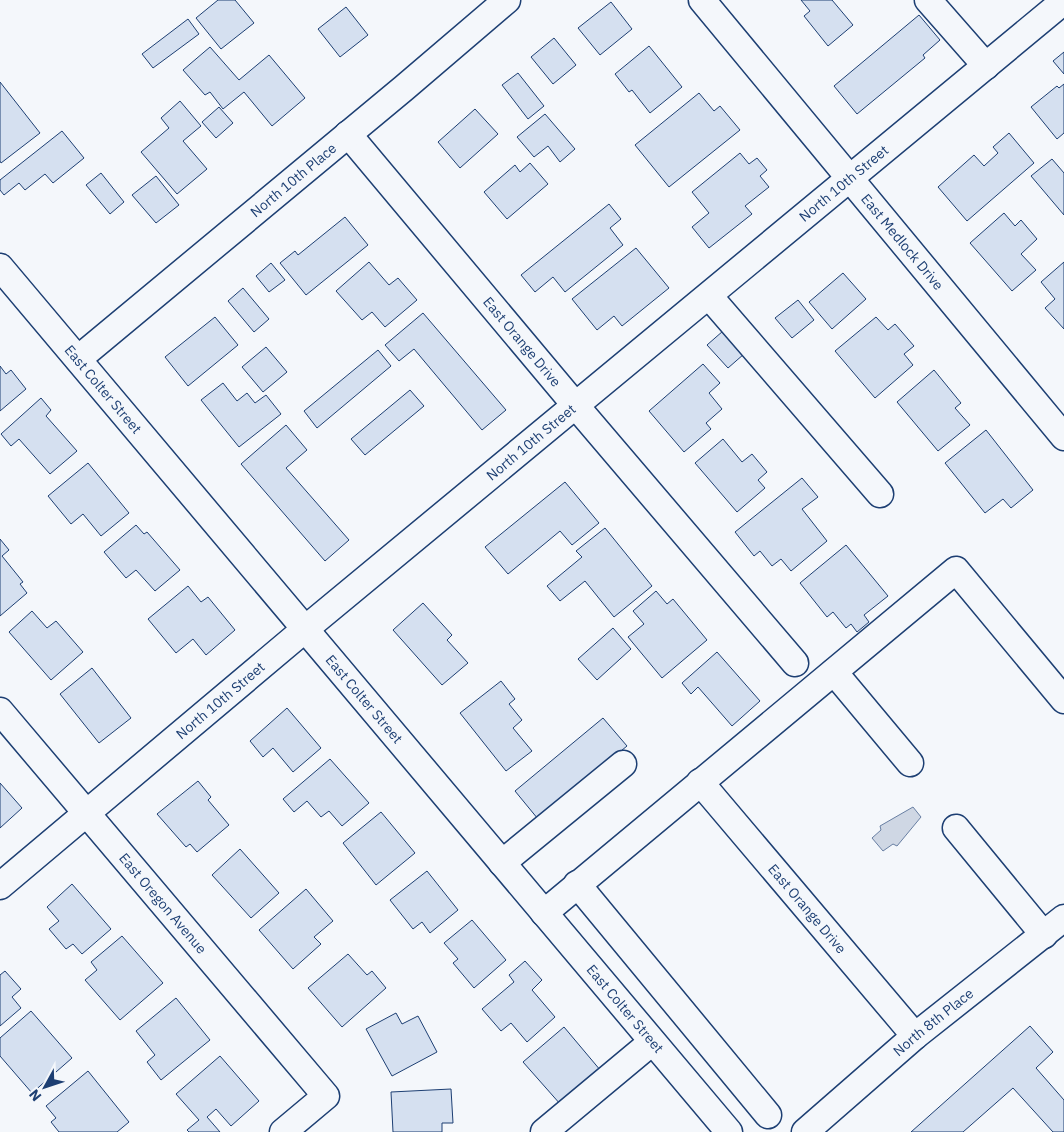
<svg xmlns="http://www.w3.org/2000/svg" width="1064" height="1132" font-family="'IBM Plex Sans',sans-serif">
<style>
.water{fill:#cfd7e4;stroke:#687fa3}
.building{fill:#d5e0f0;stroke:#1d3f73}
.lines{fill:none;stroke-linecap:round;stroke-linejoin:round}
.minor-casing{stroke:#1d3f73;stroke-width:29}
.minor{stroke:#f4f7fb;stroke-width:26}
.labels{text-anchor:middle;stroke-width:4;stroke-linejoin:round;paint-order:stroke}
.street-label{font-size:14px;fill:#1d3f73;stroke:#f4f7fb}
</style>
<rect width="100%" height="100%" fill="#f4f7fb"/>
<path class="water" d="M 913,807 L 921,817 L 897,846 L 893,844 L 883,851 L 872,838 L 881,830 L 880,826 Z"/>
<path class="building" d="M 218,0 L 235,0 L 254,23 L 221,49 L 196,18 Z
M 801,0 L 832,0 L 853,25 L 828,46 L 804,16 L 810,11 Z
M 611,2 L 632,29 L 600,55 L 578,28 Z
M 346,7 L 368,35 L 340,57 L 318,29 Z
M 919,15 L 940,40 L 923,55 L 925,58 L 857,114 L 834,86 Z
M 188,19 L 199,34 L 153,68 L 142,54 Z
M 554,38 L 576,65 L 553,84 L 531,57 Z
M 649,46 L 682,87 L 650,113 L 632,90 L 629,92 L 615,74 Z
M 210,47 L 239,80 L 269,55 L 305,98 L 272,126 L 244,92 L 223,109 L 210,92 L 205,95 L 183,70 Z
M 1064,52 L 1064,74 L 1053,61 Z
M 518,73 L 544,106 L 528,119 L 502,85 Z
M 0,82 L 40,133 L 1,163 L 0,161 Z
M 1064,84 L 1064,133 L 1057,139 L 1031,107 L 1057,86 L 1059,88 Z
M 699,93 L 714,111 L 720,106 L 740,130 L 669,187 L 635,145 Z
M 180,101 L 201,126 L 183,141 L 207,169 L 177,194 L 141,152 L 169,128 L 161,118 Z
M 219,107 L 233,123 L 216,138 L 202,122 Z
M 475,109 L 498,134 L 460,168 L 438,142 Z
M 545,114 L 575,149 L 560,162 L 548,146 L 534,157 L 517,137 Z
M 62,131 L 84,158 L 53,183 L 45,174 L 25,190 L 19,183 L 4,195 L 0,190 L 0,180 Z
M 1009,133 L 1034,163 L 967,221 L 938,187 L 974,155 L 984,166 L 998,153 L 993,147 Z
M 740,153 L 749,164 L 757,158 L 767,170 L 760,176 L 769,187 L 745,206 L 752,214 L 709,248 L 692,227 L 709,213 L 692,192 Z
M 1052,159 L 1064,173 L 1064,215 L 1031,176 Z
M 530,163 L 548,184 L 507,219 L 484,192 L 515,165 L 520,172 Z
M 101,173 L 124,202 L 110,214 L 86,185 Z
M 156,176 L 179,205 L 156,223 L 132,195 Z
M 609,204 L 621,219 L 610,228 L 623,245 L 565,292 L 553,277 L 535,292 L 521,275 Z
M 1004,213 L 1015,226 L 1021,220 L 1037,239 L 1021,254 L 1036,270 L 1012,291 L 970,243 Z
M 345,217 L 368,245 L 306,295 L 280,263 L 295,251 L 298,255 Z
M 636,248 L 669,288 L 622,326 L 614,316 L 597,330 L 572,299 Z
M 369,262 L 389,285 L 398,278 L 417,300 L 385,327 L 372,312 L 362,320 L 336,291 Z
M 1064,262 L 1064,329 L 1045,308 L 1055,299 L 1041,282 Z
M 271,263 L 285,280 L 269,292 L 256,276 Z
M 843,273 L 866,299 L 832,329 L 809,302 Z
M 243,288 L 269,319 L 254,332 L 228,301 Z
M 798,300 L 814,320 L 792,338 L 775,318 Z
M 423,313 L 506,410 L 482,430 L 414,349 L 399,361 L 385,345 Z
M 215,317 L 238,345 L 188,386 L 165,357 Z
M 876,317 L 888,330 L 895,324 L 914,346 L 904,354 L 913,365 L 875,398 L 835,351 Z
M 723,331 L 744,354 L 728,368 L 707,345 Z
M 266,347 L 287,372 L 263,392 L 242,367 Z
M 378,350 L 391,366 L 317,428 L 304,411 Z
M 703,364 L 720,383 L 709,393 L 722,409 L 706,423 L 711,429 L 684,452 L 649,411 Z
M 0,366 L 6,374 L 11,370 L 26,389 L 0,411 Z
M 934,370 L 961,403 L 955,408 L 970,425 L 938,451 L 897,402 Z
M 223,383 L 237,401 L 247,393 L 255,403 L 266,395 L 281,414 L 239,447 L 201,400 Z
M 410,390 L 424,406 L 365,455 L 351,439 Z
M 41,398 L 51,410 L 46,416 L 77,451 L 50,474 L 19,439 L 11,446 L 1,434 Z
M 286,425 L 307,450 L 286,468 L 349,540 L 325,561 L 241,464 Z
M 986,430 L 1033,490 L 1011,508 L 1003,499 L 985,513 L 945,463 Z
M 723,439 L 742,462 L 752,454 L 767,472 L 758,480 L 765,488 L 737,512 L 695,463 Z
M 88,463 L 129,513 L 101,536 L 83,514 L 71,524 L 48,496 Z
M 802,478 L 818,497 L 802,509 L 827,541 L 791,571 L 781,559 L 772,566 L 760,551 L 754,556 L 735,532 Z
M 565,482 L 599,523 L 572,545 L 560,531 L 508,574 L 485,547 Z
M 136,525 L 144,534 L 147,532 L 180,570 L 155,591 L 136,570 L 126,578 L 104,552 Z
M 605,528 L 652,586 L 614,617 L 585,581 L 560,601 L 547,586 L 582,557 L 576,551 Z
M 0,539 L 9,550 L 2,556 L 23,582 L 20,584 L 27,593 L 0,616 Z
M 846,545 L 888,596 L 864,615 L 869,622 L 857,632 L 851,624 L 846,628 L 833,612 L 827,617 L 800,583 Z
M 188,586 L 201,602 L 208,597 L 235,630 L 206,655 L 193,639 L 176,653 L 148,619 Z
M 656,591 L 667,604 L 673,599 L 707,640 L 662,678 L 628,637 L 644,624 L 633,611 Z
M 423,603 L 452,635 L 447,640 L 468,663 L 442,685 L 393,630 Z
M 32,611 L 47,628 L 56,621 L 83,652 L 51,680 L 9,632 Z
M 613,628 L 631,649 L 597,680 L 578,659 Z
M 717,652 L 760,701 L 732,726 L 698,687 L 691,694 L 682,683 Z
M 92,668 L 131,718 L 99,743 L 60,694 Z
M 501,681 L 515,699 L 509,704 L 522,720 L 513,728 L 532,751 L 506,771 L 460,713 Z
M 287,708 L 321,748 L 293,772 L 273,748 L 263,757 L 250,741 Z
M 603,718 L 627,746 L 538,819 L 515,791 Z
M 330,759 L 369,803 L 342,826 L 329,811 L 321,817 L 307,801 L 294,812 L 283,799 Z
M 198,781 L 211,797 L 208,800 L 229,825 L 197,852 L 190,844 L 186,847 L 157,814 Z
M 0,783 L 22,808 L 0,828 Z
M 381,812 L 415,853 L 376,885 L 343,843 Z
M 240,849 L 279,893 L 251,918 L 212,875 Z
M 427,871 L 458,910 L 430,933 L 422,922 L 413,929 L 390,900 Z
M 72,884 L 111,929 L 82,954 L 73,944 L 66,949 L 49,929 L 59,921 L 47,907 Z
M 306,889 L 333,921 L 314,937 L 321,944 L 293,969 L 259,930 Z
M 472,920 L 506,960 L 474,988 L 453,963 L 458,959 L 444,943 Z
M 122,936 L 163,983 L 120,1020 L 85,980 L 97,970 L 91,962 Z
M 348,954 L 367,975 L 372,971 L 386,988 L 342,1027 L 308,988 Z
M 525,961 L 542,980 L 532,990 L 555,1017 L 527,1042 L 511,1023 L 501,1031 L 482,1009 L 514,982 L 509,975 Z
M 5,971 L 21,989 L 12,997 L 21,1008 L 0,1026 L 0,975 Z
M 176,998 L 210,1040 L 161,1080 L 147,1062 L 155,1055 L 136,1031 Z
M 31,1011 L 72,1058 L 32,1093 L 0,1056 L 0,1038 Z
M 396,1013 L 402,1024 L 418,1016 L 437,1052 L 392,1076 L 366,1029 Z
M 1030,1026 L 1053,1052 L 1036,1068 L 1064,1100 L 1064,1132 L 1053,1132 L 1013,1088 L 963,1132 L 911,1132 Z
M 564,1027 L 601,1071 L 561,1105 L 523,1062 Z
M 220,1056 L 259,1101 L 231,1126 L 216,1109 L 207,1117 L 220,1132 L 189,1132 L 187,1130 L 199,1120 L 176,1094 Z
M 88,1071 L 129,1122 L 117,1132 L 59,1132 L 51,1122 L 56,1118 L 46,1106 Z
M 451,1089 L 453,1123 L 442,1123 L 442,1132 L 393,1132 L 391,1092 Z"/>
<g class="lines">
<g class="minor-casing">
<g id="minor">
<path id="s1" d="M 702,0 L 1064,437"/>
<path d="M 928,0 L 986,66"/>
<path id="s2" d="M 348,134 L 576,406 L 795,663"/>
<path id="s3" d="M 0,267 L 729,1132"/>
<path d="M 709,296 L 880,494"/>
<path id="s4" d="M 78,359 L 404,88 L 507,0"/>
<path d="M 834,672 L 910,763"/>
<path id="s5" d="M 0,711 L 326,1096 L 283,1132"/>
<path id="s6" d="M 700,782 L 915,1036"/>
<path d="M 956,828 L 1044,935"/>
<path d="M 502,863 L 623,764"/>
<path d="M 577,884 L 768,1115"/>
<path id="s7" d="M 0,886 L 304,630 L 1064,1"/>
<path d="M 544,913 L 956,570 L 1064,700"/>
<path d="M 544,1132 L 652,1042"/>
<path id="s8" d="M 805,1132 L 915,1036 L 1064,918"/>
</g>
</g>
<use href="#minor" class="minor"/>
</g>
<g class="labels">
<g class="street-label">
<text dy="5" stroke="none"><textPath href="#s4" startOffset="280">North 10th Place</textPath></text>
<text dy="5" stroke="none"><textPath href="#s7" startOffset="1098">North 10th Street</textPath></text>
<text dy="5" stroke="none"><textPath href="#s1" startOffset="314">East Medlock Drive</textPath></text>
<text dy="5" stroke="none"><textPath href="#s2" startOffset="271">East Orange Drive</textPath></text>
<text dy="5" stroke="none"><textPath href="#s3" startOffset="160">East Colter Street</textPath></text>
<text dy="5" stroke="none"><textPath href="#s7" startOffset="692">North 10th Street</textPath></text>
<text dy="5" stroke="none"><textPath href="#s3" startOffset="565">East Colter Street</textPath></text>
<text dy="5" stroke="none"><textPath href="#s7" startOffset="288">North 10th Street</textPath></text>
<text dy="5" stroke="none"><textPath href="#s5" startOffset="252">East Oregon Avenue</textPath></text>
<text dy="5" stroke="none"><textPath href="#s6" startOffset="166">East Orange Drive</textPath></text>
<text dy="5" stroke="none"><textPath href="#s3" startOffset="970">East Colter Street</textPath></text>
<text dy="5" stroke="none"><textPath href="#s8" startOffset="169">North 8th Place</textPath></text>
</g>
</g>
<g transform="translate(45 1087) rotate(230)" stroke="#f4f7fb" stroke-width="4" paint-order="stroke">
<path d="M0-4L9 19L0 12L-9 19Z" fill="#1d3f73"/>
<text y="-8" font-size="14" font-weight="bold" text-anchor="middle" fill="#1d3f73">N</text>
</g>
</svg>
